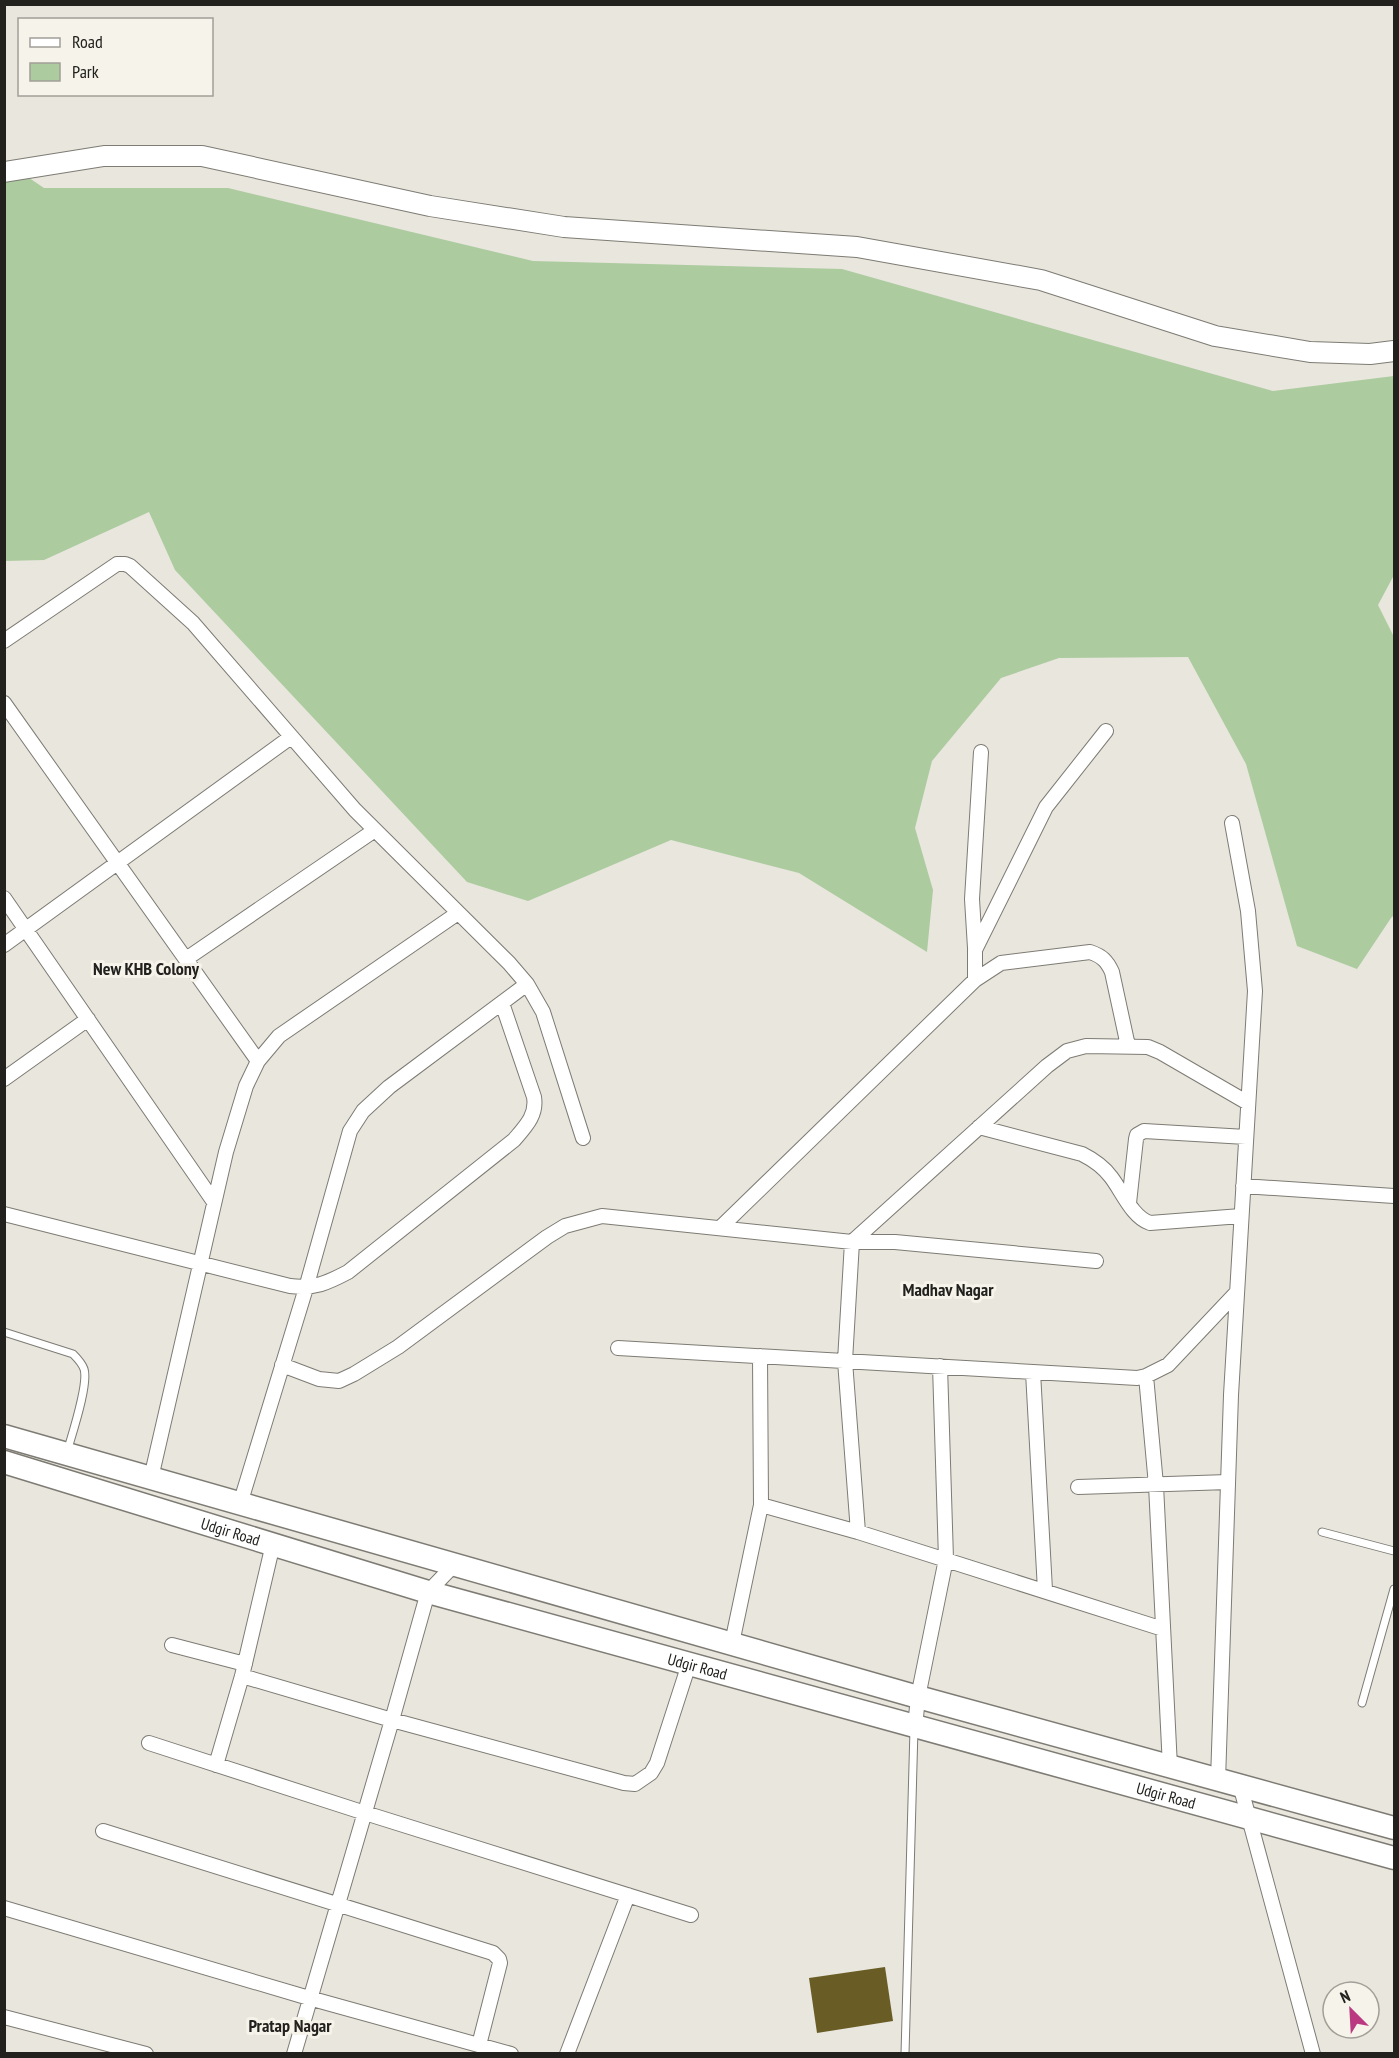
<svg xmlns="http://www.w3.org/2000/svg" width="1399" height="2058" font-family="'PT Sans Narrow',sans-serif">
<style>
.green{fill:#accb9f}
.building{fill:#695d25}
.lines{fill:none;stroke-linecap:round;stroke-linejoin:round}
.service-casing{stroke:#7d7b73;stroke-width:9}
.minor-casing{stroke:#7d7b73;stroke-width:16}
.secondary-casing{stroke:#7d7b73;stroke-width:22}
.trunk-casing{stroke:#7d7b73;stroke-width:25}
.service{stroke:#fff;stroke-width:7}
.minor{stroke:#fff;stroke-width:14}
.secondary{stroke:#fff;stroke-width:20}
.trunk{stroke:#fff;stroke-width:22}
.labels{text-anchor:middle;stroke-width:6;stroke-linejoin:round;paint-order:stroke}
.street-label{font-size:16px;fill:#22211e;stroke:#f5f3ea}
.neighbourhood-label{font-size:18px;font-weight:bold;fill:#22211e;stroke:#f5f3ea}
</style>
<rect width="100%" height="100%" fill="#e8e6dd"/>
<path class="green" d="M 4,161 L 44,188 L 228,188 L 533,261 L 842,269 L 1273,391 L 1394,376 L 1394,575 L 1378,605 L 1394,637 L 1394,915 L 1391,918 L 1357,969 L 1297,946 L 1246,764 L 1188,657 L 1059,658 L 1001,678 L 932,761 L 915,828 L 933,890 L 927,952 L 799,873 L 671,840 L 528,901 L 467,882 L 175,570 L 149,512 L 44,560 L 5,561 Z"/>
<path class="building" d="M 885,1967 L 893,2021 L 817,2033 L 809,1978 Z"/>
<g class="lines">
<g class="service-casing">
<path id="service" d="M 4,1332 L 73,1354 C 77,1358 82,1363 84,1369 C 89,1384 72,1434 67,1452
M 1322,1532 L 1394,1551
M 1362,1703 L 1394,1589
M 905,2054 L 914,1729"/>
</g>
<g class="minor-casing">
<path id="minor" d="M 4,641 L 117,564 L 125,564 L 130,566 L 193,623 L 355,810 L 509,963 L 527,984 L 543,1012 L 583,1138
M 4,703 L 258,1061
M 4,898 L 214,1202
M 4,945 L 291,737
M 975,948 L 972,899 L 981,752
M 186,959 L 375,830
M 975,980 L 975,950 L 1046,807 L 1106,731
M 4,1079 L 88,1019
M 979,1127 L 1082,1154 C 1094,1160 1103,1166 1111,1177 C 1122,1191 1132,1217 1150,1223 L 1241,1216
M 1243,1186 L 1394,1196
M 1129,1203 L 1136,1139 L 1137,1135 L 1144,1131 L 1246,1137
M 4,1214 L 290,1286 C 315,1289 327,1283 348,1272 L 514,1140 C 526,1126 537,1115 534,1097 L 502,1003
M 720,1228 L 975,980 L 1001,963 L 1090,952 C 1102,956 1107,961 1112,972 L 1128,1046
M 618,1348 L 1137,1378 L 1146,1376 L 1168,1365 L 1237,1292
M 282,1365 L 319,1379 L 339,1381 L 354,1374 L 398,1347 L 547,1237 L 565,1226 L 602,1216 L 852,1242 L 895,1242 L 1096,1261
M 1033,1372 L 1045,1590
M 1146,1376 L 1156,1485 L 1170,1767
M 151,1478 L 226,1152 L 246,1086 L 258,1061 L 279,1036 L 458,913
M 1078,1487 L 1228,1482
M 240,1504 L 306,1288 L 350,1131 L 363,1111 L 389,1087 L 527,984
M 761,1505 L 858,1532 L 1163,1629
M 858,1532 L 845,1361 L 852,1242 L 1047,1066 L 1067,1051 L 1086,1046 L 1148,1047 L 1160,1052 L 1248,1103
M 732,1643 L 761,1505 L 760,1356
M 172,1645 L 245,1664
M 242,1676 L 392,1720 L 624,1783 L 635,1784 L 651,1773 L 657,1763 L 689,1664
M 915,1727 L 918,1697 L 946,1559 L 940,1366
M 149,1743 L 365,1813 L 691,1915
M 216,1765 L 242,1676 L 273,1544
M 1218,1780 L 1231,1395 L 1255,991 L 1248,911 L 1232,823
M 1240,1785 L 1313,2054
M 103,1831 L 493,1953 L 499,1959 L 500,1963 L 479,2045
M 4,1908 L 309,1998 L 511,2054
M 4,2017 L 146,2054
M 294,2054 L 392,1720 L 428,1592 L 454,1565
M 567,2054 L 628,1895"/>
</g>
<g class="secondary-casing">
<path id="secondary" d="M 4,172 L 104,156 L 202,156 L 430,206 L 564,227 L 857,247 L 1041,280 L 1215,336 L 1310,352 L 1370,354 L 1394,351"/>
</g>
<g class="trunk-casing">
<g id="trunk">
<path d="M 4,1436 L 918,1697 L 1394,1828"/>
<path id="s1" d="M 4,1462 L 428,1592 L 1394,1858"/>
</g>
</g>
<use href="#service" class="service"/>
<use href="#minor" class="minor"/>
<use href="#secondary" class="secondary"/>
<use href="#trunk" class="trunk"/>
</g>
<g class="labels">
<g class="street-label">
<text dy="6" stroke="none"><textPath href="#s1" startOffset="237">Udgir Road</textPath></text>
<text dy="6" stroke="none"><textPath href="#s1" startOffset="723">Udgir Road</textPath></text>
<text dy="6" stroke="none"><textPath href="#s1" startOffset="1209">Udgir Road</textPath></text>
</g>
<g class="neighbourhood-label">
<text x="146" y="975">New KHB Colony</text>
<text x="948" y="1296">Madhav Nagar</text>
<text x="290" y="2032">Pratap Nagar</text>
</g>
</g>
<rect width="1399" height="2058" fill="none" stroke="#22211e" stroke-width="12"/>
<rect x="18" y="18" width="195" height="78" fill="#f5f3ea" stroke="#a19f98" stroke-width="1.5"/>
<rect x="30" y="38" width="30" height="9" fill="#ffffff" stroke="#a19f98" stroke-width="1.5"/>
<text x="72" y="48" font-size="18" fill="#22211e">Road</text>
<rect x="30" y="63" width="30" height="18" fill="#accb9f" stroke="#a19f98" stroke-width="1.5"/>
<text x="72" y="78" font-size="18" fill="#22211e">Park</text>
<g transform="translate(1351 2010) rotate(336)"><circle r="28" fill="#f5f3ea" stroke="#a19f98" stroke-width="1.5"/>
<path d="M0-4.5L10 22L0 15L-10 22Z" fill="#bb3981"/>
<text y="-9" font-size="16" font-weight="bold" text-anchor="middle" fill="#22211e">N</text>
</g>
</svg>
